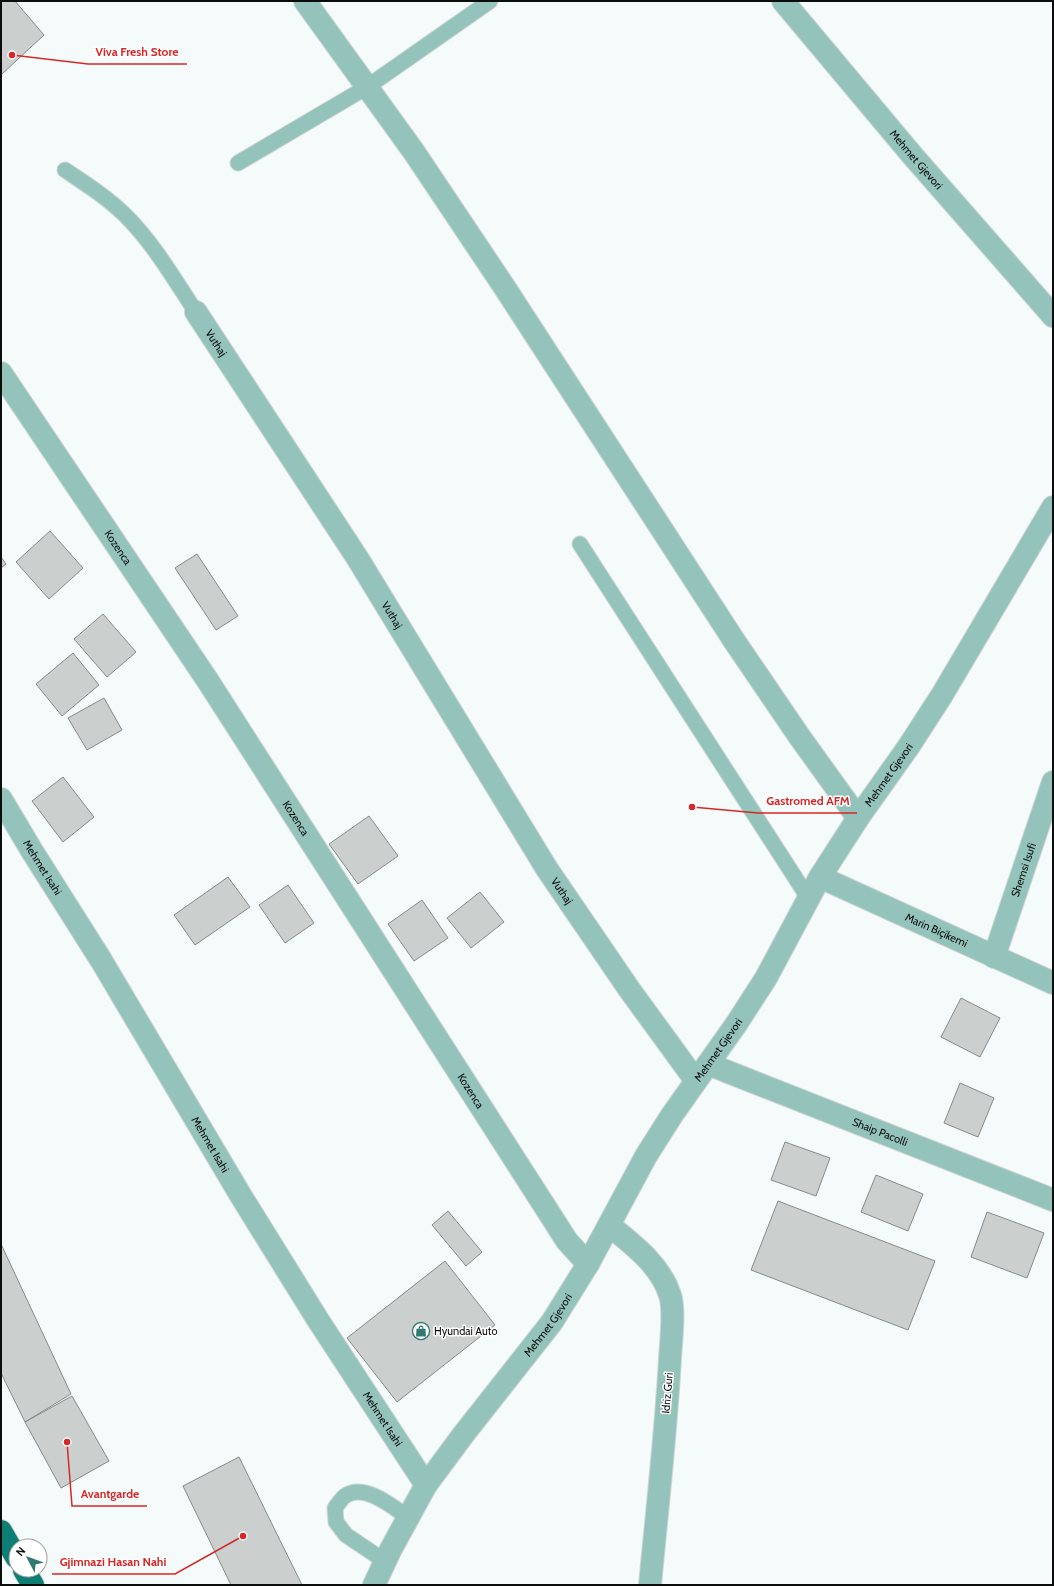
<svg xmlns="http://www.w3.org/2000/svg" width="1054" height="1586" font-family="Cabin,sans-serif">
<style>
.building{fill:#cbd0cf;stroke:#868b8a}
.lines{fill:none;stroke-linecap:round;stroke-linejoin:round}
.lane-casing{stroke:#d0d5d4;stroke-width:17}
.street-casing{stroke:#d0d5d4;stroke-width:24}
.highway-casing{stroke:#d0d5d4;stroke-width:24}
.lane{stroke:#93c3bb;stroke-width:15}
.street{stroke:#93c3bb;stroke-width:22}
.highway{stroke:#0c7e73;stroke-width:22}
.labels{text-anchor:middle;stroke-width:3;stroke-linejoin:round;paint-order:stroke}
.street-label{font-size:11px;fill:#0b0d0d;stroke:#fff}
.poi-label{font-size:11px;fill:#0b0d0d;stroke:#fff;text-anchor:start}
.leader{fill:none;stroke:#d62828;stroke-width:1.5}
.callout-dot{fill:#d62828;stroke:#fff;stroke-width:1.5}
.callout-label{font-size:12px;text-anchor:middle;font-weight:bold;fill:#d62828;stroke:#fff;stroke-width:3;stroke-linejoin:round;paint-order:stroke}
</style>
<rect width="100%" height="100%" fill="#f5fbfa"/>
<path class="building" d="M 1,1 L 15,1 L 44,35 L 1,75 Z
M 50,531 L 83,568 L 49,599 L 16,562 Z
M 197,554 L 238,616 L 216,630 L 175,568 Z
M 1,557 L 6,564 L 1,568 Z
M 103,614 L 136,652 L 107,677 L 74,639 Z
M 73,653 L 99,685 L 62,716 L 36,684 Z
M 104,698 L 122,730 L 87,750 L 68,718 Z
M 63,777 L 94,817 L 63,842 L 32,801 Z
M 369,816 L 398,856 L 358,884 L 329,844 Z
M 228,877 L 250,907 L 195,945 L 174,915 Z
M 288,885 L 314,923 L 285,943 L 259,905 Z
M 480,892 L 504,922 L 471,948 L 447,918 Z
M 422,900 L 448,938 L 414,961 L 388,924 Z
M 961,998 L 1000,1018 L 980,1057 L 941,1037 Z
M 960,1083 L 994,1098 L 978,1137 L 944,1123 Z
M 785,1142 L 830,1158 L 816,1196 L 771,1180 Z
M 876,1175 L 923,1194 L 908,1231 L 861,1212 Z
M 778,1201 L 935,1261 L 908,1330 L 751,1270 Z
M 448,1211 L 482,1252 L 466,1266 L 432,1225 Z
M 987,1212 L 1044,1233 L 1027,1278 L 971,1257 Z
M 1,1244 L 71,1394 L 25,1422 L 1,1373 Z
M 445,1261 L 495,1325 L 397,1402 L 347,1338 Z
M 72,1396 L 109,1461 L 61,1488 L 25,1422 Z
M 239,1457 L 302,1585 L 231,1585 L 183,1486 Z"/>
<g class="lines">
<g class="lane-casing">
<path id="lane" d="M 238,163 L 367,87 L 490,1
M 65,170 C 86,184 108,198 126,216 C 154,244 174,279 196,312
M 580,544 L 809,899
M 386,1562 L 346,1535 L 336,1522 L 335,1508 C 338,1504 342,1498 345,1496 C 364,1482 394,1508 409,1518"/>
</g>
<g class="street-casing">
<g id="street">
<path d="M 305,1 L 414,152 L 505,288 L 735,642 L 799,736 L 858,818"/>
<path id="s1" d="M 783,1 L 912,155 L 1053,316"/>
<path id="s2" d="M 196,312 L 358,559 L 547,869 L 629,989 L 696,1081"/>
<path id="s3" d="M 1,373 L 208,681 L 567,1241 L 588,1264"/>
<path id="s4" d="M 1,799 L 32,851 L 101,960 L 241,1196 L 318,1320 L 426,1485"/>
<path id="s5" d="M 820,877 L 1053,983"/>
<path id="s6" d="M 994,957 L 1053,782"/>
<path id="s7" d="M 708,1064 L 1053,1200"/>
<path d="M 609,1225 C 632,1244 660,1264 670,1295 C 675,1310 671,1341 670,1358 C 666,1434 657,1510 650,1585"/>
<path id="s8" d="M 374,1585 L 391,1549 L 426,1485 L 463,1435 L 552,1322 L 588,1264 L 646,1156 L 672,1115 L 737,1023 L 766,978 L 820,877 L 858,818 L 909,746 L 942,695 L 1053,507"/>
</g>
</g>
<g class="highway-casing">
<path id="highway" d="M 1,1531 L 16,1557
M 24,1570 L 33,1585"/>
</g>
<use href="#lane" class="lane"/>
<use href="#street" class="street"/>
<use href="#highway" class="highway"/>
</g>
<defs>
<g id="shop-ring" transform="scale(0.9)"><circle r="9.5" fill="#fff" stroke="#327970" stroke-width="1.5"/><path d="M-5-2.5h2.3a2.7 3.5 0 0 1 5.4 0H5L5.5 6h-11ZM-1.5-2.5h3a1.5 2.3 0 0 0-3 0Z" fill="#327970"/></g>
</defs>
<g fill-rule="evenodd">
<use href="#shop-ring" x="421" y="1331"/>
</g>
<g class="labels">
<g class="street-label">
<text dy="4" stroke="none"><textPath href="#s1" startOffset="207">Mehmet Gjevori</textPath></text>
<text dy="4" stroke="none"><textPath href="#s2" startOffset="37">Vuthaj</textPath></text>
<text dy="4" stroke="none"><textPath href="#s3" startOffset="210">Kozenca</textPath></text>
<text dy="4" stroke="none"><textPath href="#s2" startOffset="361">Vuthaj</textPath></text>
<text dy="4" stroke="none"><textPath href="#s8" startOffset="962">Mehmet Gjevori</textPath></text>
<text dy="4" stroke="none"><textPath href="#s3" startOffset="534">Kozenca</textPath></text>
<text dy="4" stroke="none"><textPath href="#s4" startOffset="80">Mehmet Isahi</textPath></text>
<text dy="4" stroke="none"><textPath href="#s6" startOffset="92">Shemsi Isufi</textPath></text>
<text dy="4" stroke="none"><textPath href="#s2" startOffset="685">Vuthaj</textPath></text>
<text dy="4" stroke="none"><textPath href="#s5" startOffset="128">Marin Biçikemi</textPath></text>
<text dy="4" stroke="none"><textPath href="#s8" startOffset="638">Mehmet Gjevori</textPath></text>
<text dy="4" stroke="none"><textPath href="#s3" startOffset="858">Kozenca</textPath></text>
<text dy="4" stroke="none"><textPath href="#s7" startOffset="185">Shaip Pacolli</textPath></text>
<text dy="4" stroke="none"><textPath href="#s4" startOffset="404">Mehmet Isahi</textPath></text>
<text dy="4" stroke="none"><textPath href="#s8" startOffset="314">Mehmet Gjevori</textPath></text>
<text transform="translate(667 1393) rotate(-85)" y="4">Idriz Guri</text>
<text dy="4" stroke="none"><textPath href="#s4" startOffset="728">Mehmet Isahi</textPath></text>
</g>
<g class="poi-label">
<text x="434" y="1335">Hyundai Auto</text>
</g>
</g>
<path class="leader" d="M12 55L88 64H187M692 807L758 813H857M67 1442L72 1506H147M243 1536L175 1574H52"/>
<g class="callout-dot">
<circle cx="12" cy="55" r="4"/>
<circle cx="692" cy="807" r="4"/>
<circle cx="67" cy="1442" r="4"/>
<circle cx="243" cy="1536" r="4"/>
</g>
<g class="callout-label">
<text x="137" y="56">Viva Fresh Store</text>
<text x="808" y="805">Gastromed AFM</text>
<text x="110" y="1498">Avantgarde</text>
<text x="113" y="1566">Gjimnazi Hasan Nahi</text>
</g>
<rect width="1054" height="1586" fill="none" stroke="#0b0d0d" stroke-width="4"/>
<g transform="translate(28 1558) rotate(311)"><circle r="19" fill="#ffffff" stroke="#9d9e9e"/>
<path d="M0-3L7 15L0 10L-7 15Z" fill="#327970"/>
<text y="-6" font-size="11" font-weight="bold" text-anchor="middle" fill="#0b0d0d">N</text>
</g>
</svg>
